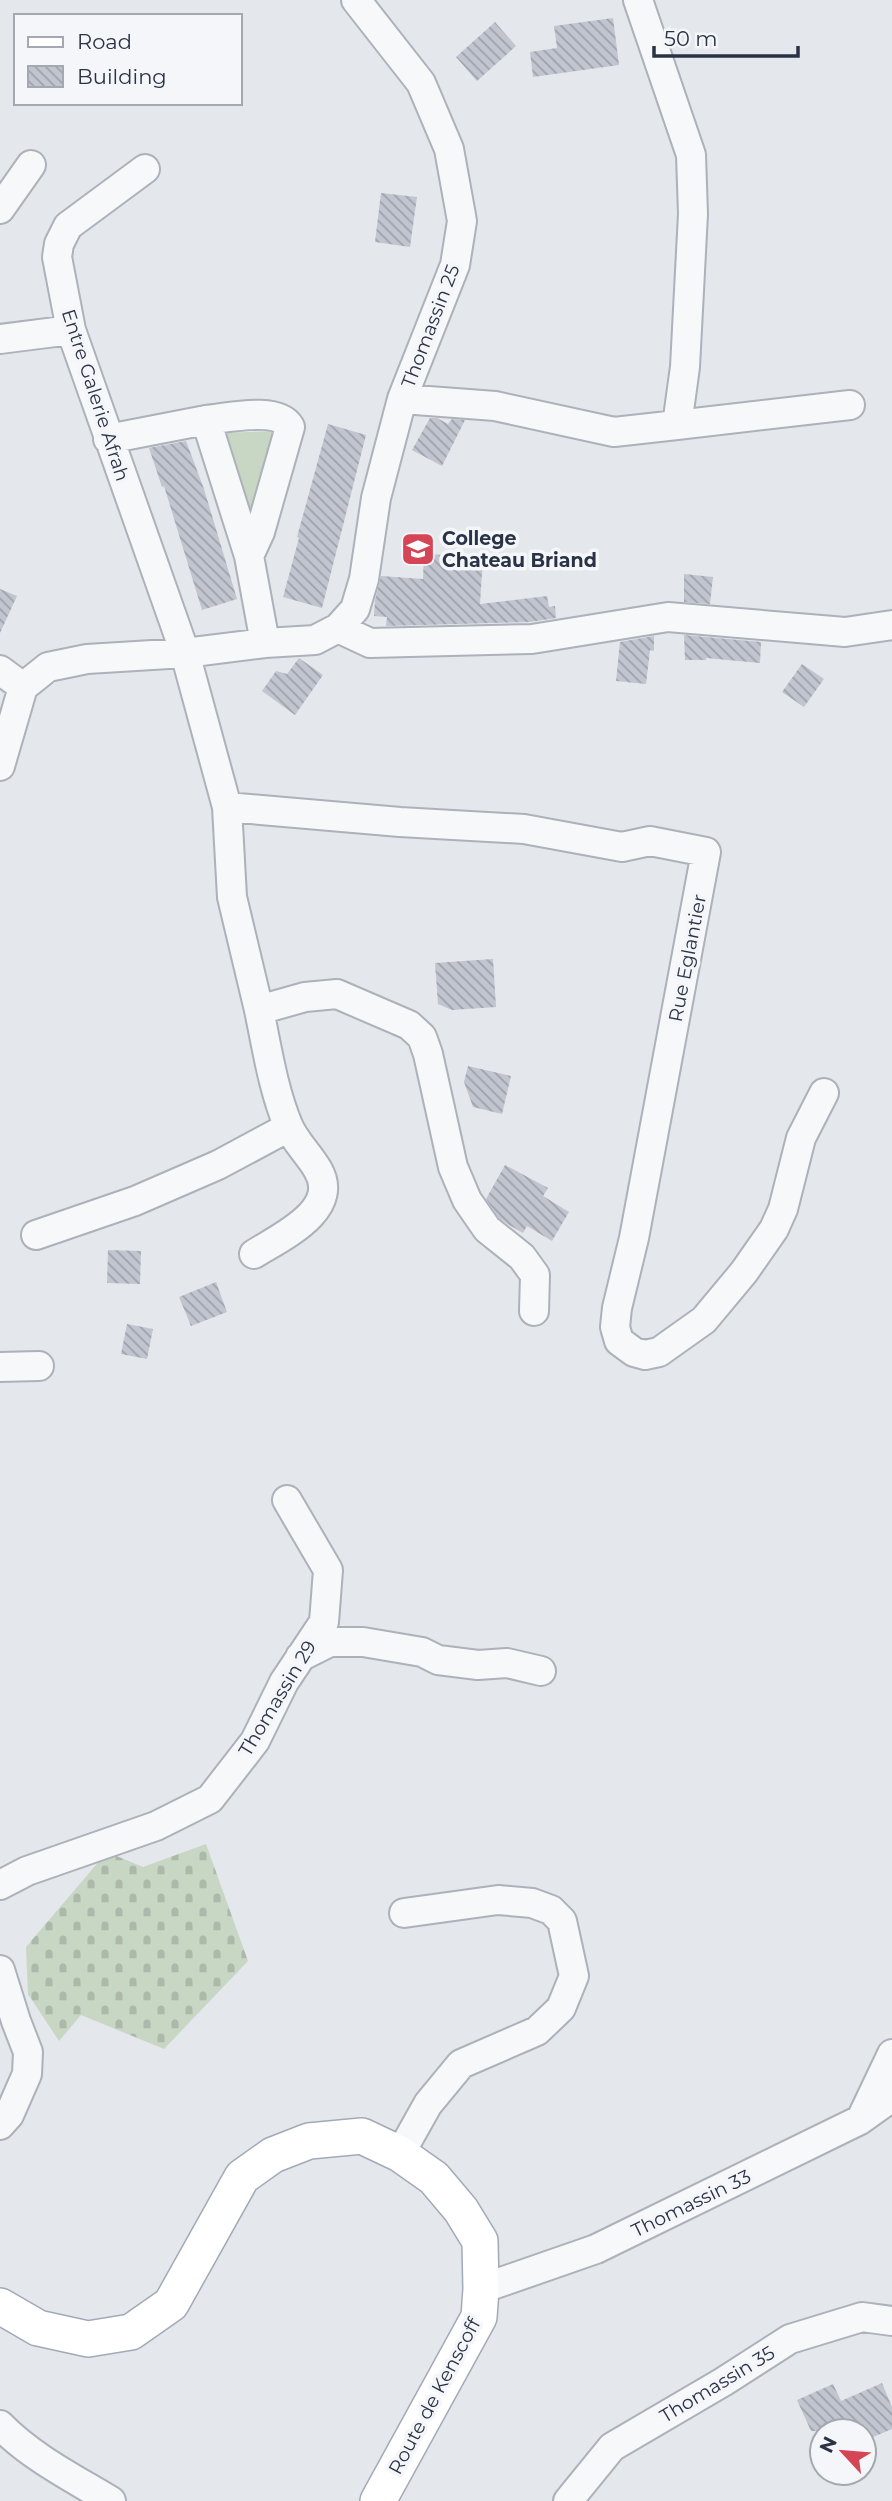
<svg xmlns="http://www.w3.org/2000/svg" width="892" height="2501" font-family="Montserrat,sans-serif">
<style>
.cemetery{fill:url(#cemetery-stones)}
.park{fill:#c8d6c4}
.building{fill:url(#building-back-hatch)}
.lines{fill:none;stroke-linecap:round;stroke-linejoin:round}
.minor-casing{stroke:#acb1ba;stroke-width:32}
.major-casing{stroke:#a2aab8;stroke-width:38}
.minor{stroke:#f7f8fa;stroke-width:28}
.major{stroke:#fff;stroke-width:35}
.labels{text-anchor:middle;stroke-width:7;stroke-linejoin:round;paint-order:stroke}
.street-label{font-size:19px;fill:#2a3345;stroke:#f4f6f9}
.poi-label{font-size:19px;font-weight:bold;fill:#2a3345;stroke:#f4f6f9;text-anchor:start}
</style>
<defs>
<pattern id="cemetery-stones" width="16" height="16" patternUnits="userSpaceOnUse" patternTransform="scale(1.75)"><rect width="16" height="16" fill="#c8d6c4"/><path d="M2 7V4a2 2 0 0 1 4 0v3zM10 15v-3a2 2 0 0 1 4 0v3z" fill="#acb8aa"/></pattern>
<pattern id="building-back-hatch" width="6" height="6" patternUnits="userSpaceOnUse" patternTransform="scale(1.75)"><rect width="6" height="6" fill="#c0c5cf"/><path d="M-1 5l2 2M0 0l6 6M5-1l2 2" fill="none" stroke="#9ca1aa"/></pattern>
</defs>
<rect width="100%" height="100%" fill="#e4e7ec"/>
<path class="cemetery" d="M 206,1844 L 248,1961 L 164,2049 L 81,2015 L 59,2041 L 28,1994 L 26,1947 L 107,1852 L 143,1867 Z"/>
<path class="park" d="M 277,431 L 251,536 L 222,433 Z"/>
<path class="building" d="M 613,18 L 619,65 L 533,77 L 530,52 L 557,48 L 554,26 Z
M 495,22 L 516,46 L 477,81 L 456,57 Z
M 381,193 L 417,197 L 410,247 L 375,242 Z
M 430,418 L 437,418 L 448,424 L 452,419 L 465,420 L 442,466 L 412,450 Z
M 328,424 L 366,435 L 322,608 L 283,597 L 299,538 L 297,537 Z
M 186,441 L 204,489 L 237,599 L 202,610 L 164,486 L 162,487 L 149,448 Z
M 424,554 L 483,557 L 480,604 L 547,596 L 549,607 L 555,606 L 556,618 L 530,622 L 386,626 L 387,617 L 374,616 L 375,600 L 381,576 L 423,579 Z
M 684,574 L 713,577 L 710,604 L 684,602 Z
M 0,589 L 17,596 L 0,633 Z
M 684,635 L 761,642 L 760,663 L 706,658 L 706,660 L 685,660 Z
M 654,636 L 654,651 L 650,650 L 646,684 L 616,681 L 620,642 Z
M 299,658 L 323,675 L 295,715 L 262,691 L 276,671 L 287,674 Z
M 802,664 L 824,679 L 804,707 L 782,692 Z
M 493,959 L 496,1007 L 452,1010 L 438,1004 L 435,963 Z
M 468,1066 L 511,1076 L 502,1114 L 473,1107 L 464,1082 Z
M 505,1165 L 548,1188 L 543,1196 L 569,1212 L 552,1241 L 527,1226 L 523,1233 L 509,1225 L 499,1218 L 486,1199 Z
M 108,1250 L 141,1251 L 140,1284 L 107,1283 Z
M 216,1282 L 227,1312 L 191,1326 L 179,1297 Z
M 127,1324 L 153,1329 L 147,1359 L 121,1354 Z
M 882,2383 L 892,2407 L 892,2429 L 866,2440 L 864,2431 L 811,2431 L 797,2400 L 833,2384 L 841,2401 Z"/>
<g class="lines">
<g class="minor-casing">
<path id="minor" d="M 145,169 L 68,226 L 59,244 L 57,257 L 71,330 L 185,653 L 227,807 L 400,822 L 524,829 L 622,847 L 650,841 L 706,852 L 634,1238 L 617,1308 L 615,1327 L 619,1341 L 634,1352 L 645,1355 L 659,1352 L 704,1320 L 744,1272 L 774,1229 L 783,1209 L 801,1138 L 824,1093
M 0,209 L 31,165
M 0,339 L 71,330
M 402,399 L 495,406 L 614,432 L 677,425 L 685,367 L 693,214 L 691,155 L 638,0
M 206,420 C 228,418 278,406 290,427 L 260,532 L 249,556
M 677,425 L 850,405
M 108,439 L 206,420 L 249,556 L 265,643
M 338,628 L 370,643 L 532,639 L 668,617 L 845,632 L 892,625
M 0,670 L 23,687
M 0,766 L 23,687 L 48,667 L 87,659 L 185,653 L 265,643 L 315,640 L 338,628 L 355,609 L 364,579 L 376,498 L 402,399 L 455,265 L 462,221 L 449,149 L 421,83 L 356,0
M 227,807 L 232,897 L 259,1010 L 305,997 L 337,994 L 409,1025 L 422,1037 L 428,1054 L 453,1167 L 467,1200 L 487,1229 L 522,1257 L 535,1275 L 534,1311
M 36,1235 L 135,1201 L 218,1165 L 289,1127
M 254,1254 C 281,1237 341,1210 318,1170 C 309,1154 295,1142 288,1125 C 273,1089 267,1048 259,1010
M 0,1367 L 39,1366
M 300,1657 L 330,1642 L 363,1642 L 422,1652 L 438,1660 L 478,1665 L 507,1663 L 541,1671
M 0,1885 L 27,1871 L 156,1826 L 210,1799 L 255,1741 L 284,1682 L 324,1622 L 328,1570 L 287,1500
M 0,1970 L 16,2021 L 28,2052 L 27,2074 L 9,2115 L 0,2125
M 862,2117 L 892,2054
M 400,2154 L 428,2104 L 461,2064 L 537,2031 L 561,2008 L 574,1976 L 562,1921 L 551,1910 L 532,1903 L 498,1900 L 404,1913
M 481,2289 L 596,2249 L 860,2120 L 892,2097
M 0,2425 C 31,2457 73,2478 111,2501
M 568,2501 L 612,2447 L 723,2382 L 790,2339 L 862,2317 L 892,2321"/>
</g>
<g class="major-casing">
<path id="major" d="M 0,2306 L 38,2328 L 88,2339 L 131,2332 L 171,2304 L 242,2177 L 273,2155 L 309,2141 L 362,2136 L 400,2154 L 434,2178 L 461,2210 L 480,2241 L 481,2289 L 479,2317 L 378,2501"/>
</g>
<use href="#minor" class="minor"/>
<use href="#major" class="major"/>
</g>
<defs>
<g id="school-square" transform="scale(1.75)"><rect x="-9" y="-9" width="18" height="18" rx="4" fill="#d44555" stroke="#f4f6f9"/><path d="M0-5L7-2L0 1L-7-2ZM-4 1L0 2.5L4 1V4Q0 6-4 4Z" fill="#fff"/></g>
</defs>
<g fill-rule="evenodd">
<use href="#school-square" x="418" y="549"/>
</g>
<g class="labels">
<g class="street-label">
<text transform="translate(430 326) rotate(-69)" y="7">Thomassin 25</text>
<text transform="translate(96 395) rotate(72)" y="7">Entre Galerie Afrah</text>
<text transform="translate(687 958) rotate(-79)" y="7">Rue Eglantier</text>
<text transform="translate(277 1698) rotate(-59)" y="7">Thomassin 29</text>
<text transform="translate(691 2203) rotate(-26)" y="7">Thomassin 33</text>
<text transform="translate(717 2384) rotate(-31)" y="7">Thomassin 35</text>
<text transform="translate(434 2396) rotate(-62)" y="7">Route de Kenscoff</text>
</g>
<g class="poi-label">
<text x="442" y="545">College<tspan x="442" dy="22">Chateau Briand</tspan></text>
</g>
</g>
<rect x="14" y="14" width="228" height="91" fill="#f4f6f9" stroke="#a3a8b1" stroke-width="2"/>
<rect x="28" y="37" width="35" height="10" fill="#ffffff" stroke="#a3a8b1" stroke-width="2"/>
<text x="77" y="49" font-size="21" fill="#2a3345">Road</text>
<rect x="28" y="66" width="35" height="21" fill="url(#building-back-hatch)" stroke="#a3a8b1" stroke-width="2"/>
<text x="77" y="84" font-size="21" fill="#2a3345">Building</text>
<g transform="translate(843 2452) rotate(296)"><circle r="33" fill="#f4f6f9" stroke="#a3a8b1" stroke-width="2"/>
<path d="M0-5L12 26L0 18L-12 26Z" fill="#d44555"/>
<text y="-10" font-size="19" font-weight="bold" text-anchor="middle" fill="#2a3345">N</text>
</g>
<path d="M654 46v10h144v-10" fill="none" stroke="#2a3345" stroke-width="3.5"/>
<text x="664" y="46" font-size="21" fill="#2a3345" stroke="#f4f6f9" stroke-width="5" paint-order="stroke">50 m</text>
</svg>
